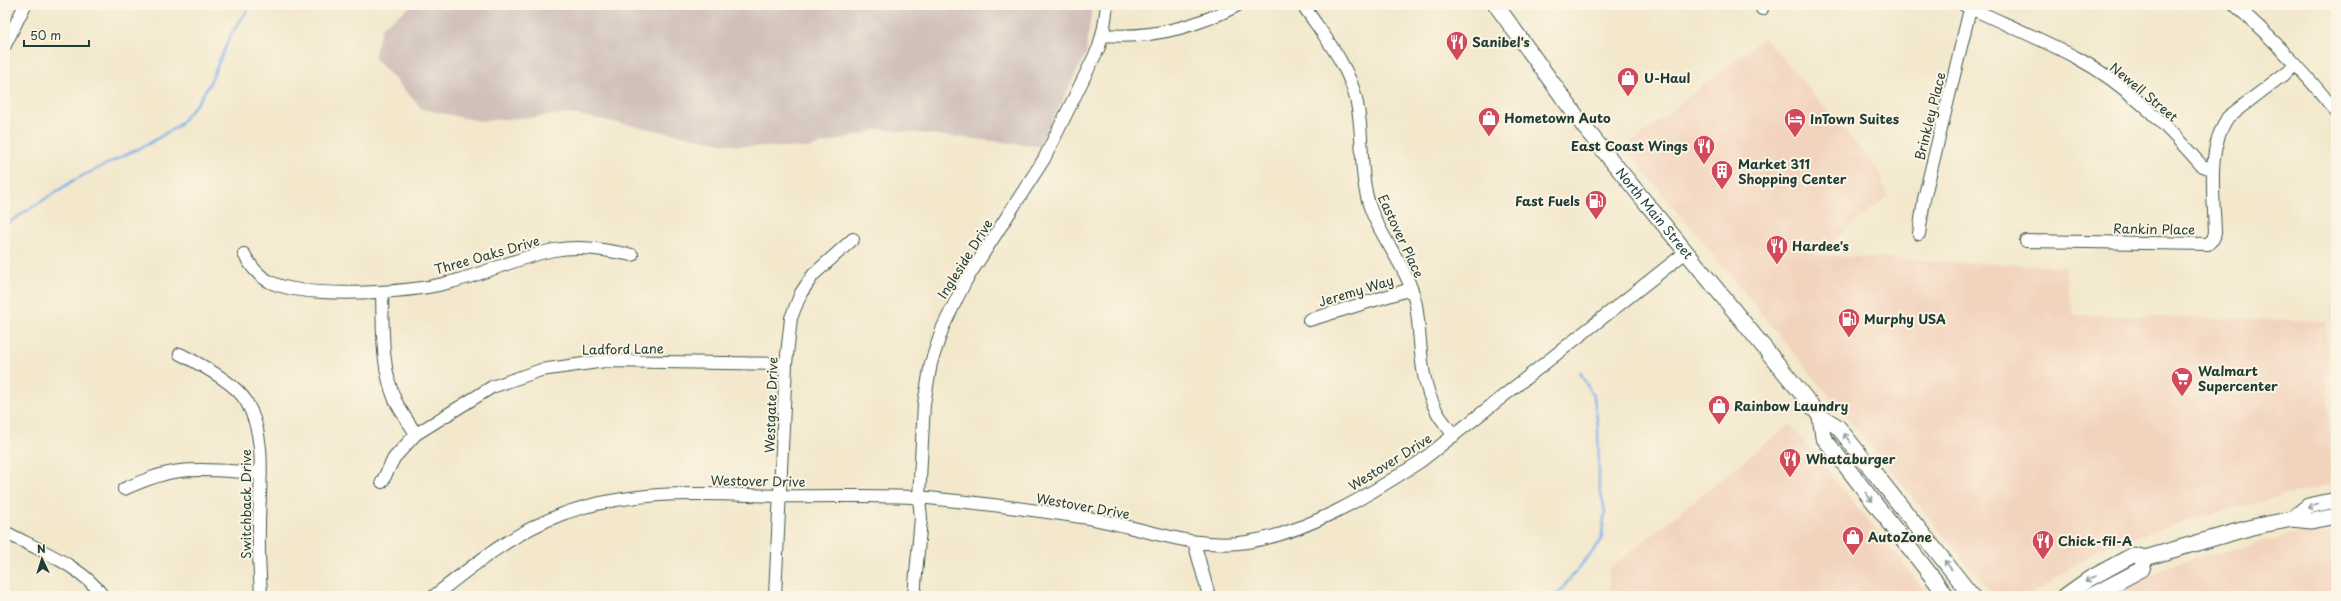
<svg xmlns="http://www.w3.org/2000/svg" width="2341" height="601" font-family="'Playpen Sans',sans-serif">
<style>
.built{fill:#f2d4be}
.industrial{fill:#cfc0ba}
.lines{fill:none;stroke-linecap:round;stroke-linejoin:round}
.stream{stroke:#7fb0eb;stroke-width:2.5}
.minor-casing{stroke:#3f574b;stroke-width:14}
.major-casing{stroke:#3f574b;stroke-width:17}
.minor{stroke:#fff;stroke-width:12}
.major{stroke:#fff;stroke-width:15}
.oneway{stroke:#8f9e9a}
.labels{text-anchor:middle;stroke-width:4;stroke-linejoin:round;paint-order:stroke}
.poi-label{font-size:13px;font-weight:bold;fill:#1f3d34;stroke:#fcf5e5;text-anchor:start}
.street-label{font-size:13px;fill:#1f3d34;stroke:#fcf5e5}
</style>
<rect width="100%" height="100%" fill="#fcf5e5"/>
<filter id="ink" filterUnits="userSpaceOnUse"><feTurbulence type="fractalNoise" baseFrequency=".025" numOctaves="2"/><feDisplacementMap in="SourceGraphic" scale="8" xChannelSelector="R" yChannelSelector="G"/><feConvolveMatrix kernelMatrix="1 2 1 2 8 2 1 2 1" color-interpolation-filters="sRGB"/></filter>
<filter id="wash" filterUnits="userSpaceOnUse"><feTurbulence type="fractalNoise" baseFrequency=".012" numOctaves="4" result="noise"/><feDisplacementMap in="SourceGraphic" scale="16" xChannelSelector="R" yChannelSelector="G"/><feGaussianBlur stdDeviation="0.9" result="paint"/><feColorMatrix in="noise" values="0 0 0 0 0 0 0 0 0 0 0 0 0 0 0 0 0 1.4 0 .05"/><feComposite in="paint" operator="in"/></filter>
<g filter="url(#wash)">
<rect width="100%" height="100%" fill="#f3e8cc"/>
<path class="built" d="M 1764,37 L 1879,171 L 1887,197 L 1814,255 L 2065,267 L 2073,315 L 2326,321 L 2331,484 L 2195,518 L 2100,548 L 2030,596 L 1994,596 L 1625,148 Z
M 1790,424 L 1930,596 L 1611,596 L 1608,570 Z
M 2301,533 L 2336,533 L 2336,596 L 2111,596 L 2133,582 L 2181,562 Z"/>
<path class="industrial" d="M 413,5 L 1092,5 L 1086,54 L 1039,146 L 882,129 L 808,148 L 738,146 L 572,114 L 479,121 L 422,109 L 374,57 L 382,27 Z"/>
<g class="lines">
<path class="stream" d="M 5,225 L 76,179 L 148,144 L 178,126 L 198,102 L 209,85 L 231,34 L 251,5
M 1556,596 L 1601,541 L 1605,511 L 1599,485 L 1598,427 L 1594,398 L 1580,372"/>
</g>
</g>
<g filter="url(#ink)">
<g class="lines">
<g class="minor-casing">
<path id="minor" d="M 1303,5 C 1323,35 1348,64 1356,99 C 1365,135 1358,172 1370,207 C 1382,241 1409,269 1416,305 C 1422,341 1418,378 1437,412 C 1441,420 1449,428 1454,436
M 1964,5 C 2002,23 2040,38 2077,58 C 2126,84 2166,125 2202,166 L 2212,169
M 2235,5 C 2272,38 2306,73 2336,112
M 1762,9 L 1762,5
M 1102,35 C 1149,39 1196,27 1238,5
M 5,45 L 25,5
M 1919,234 L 1924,199 L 1971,5
M 2026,241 L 2208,244 L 2213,239 L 2215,233 C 2214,195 2206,149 2228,117 L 2296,65
M 244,254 C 251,266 257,275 270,282 C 306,299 408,293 447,283 C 483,275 518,257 554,250 C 581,245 606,250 632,255
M 382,292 C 383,327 381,367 395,400 C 401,412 409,423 416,434
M 1309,320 L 1411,289
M 180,354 C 198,363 235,383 246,401 C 268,439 259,484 259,526 C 258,549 260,573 261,596
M 382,482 L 394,458 L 416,434 L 492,387 L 541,370 L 605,361 L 786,364
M 124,489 C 142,481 161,473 180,471 C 207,468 234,472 261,473
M 5,532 C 38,550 81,565 103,596
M 1194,542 L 1209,596
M 434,596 C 476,563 514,532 565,513 C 637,488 707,494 782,496 C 830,497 880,494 928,498 C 981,503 1036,510 1088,518 C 1142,527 1192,550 1247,542 C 1307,533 1371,494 1421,461 L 1686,252
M 775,596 L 786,364 L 791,318 L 801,293 L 813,275 L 853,239
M 914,596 L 921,518 L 919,498 L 924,404 L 931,363 L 943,327 L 965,282 L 1044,159 L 1099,47 L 1104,27 L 1107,5"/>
</g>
<g class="major-casing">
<g id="major">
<path id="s1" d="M 1496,5 L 1585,128 L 1820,416 L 1838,427 L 1972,596"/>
<path d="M 1820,416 L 1823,437 L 1947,596"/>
<path d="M 2292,519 L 2308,506 L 2336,500"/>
<path d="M 2065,596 L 2089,579 L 2133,555 L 2145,558 L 2252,527 L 2292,519 L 2311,521 L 2336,516"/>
<path d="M 2091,596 L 2142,569 L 2145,558"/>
</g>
</g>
<use href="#minor" class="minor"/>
<use href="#major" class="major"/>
</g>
<defs><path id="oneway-shaft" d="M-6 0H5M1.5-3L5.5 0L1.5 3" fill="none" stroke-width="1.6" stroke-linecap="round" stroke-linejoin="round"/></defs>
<g class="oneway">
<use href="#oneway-shaft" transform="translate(1847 438) rotate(-129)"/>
<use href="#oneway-shaft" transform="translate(1869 497) rotate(51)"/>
<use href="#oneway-shaft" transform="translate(2313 506) rotate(162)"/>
<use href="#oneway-shaft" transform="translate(1948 565) rotate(-128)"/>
<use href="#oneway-shaft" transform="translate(2090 579) rotate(148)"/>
</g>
</g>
<defs>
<g id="restaurant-pin" transform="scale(1.15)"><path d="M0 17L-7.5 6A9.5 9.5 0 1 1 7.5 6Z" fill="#d1495b" stroke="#fcf5e5"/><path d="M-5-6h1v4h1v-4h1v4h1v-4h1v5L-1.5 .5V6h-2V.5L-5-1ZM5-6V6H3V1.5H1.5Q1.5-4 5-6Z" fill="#fff"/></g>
<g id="shop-pin" transform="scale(1.15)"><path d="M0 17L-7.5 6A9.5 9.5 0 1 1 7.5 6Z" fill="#d1495b" stroke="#fcf5e5"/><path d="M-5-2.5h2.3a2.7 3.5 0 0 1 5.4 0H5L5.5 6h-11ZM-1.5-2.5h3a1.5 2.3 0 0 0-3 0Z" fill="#fff"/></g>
<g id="hotel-pin" transform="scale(1.15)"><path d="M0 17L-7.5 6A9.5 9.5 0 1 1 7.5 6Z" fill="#d1495b" stroke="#fcf5e5"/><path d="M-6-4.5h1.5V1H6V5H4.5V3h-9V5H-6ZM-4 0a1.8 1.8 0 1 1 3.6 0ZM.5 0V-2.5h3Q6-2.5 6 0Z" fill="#fff"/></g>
<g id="building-pin" transform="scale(1.15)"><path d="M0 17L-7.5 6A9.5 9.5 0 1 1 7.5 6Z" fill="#d1495b" stroke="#fcf5e5"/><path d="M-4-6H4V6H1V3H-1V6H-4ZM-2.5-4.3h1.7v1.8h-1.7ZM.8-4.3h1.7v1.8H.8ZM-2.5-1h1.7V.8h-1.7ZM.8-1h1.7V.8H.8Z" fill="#fff"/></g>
<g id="fuel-pin" transform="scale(1.15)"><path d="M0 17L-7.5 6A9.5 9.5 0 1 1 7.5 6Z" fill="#d1495b" stroke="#fcf5e5"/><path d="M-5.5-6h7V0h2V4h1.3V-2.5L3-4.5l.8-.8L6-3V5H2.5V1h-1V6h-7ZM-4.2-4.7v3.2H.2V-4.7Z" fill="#fff"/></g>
<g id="supermarket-pin" transform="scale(1.15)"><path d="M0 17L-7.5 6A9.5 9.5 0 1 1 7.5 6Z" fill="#d1495b" stroke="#fcf5e5"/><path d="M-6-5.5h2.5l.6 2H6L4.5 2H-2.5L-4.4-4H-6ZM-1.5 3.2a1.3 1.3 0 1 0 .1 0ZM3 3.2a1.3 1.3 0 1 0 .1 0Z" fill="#fff"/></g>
</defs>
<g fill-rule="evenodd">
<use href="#restaurant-pin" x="1457" y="42"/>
<use href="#shop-pin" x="1628" y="78"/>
<use href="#shop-pin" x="1489" y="118"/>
<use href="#hotel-pin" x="1795" y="119"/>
<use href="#restaurant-pin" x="1704" y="146"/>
<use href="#building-pin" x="1722" y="171"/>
<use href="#fuel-pin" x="1596" y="201"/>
<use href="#restaurant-pin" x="1777" y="246"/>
<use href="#fuel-pin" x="1849" y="319"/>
<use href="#supermarket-pin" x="2182" y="378"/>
<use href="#shop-pin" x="1719" y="406"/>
<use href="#restaurant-pin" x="1790" y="459"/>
<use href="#shop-pin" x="1853" y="537"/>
<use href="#restaurant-pin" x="2043" y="541"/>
</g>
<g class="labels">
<g class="poi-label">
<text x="1472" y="47">Sanibel's</text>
<text x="1644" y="83">U-Haul</text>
<text x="1504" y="123">Hometown Auto</text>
<text x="1810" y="124">InTown Suites</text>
<text x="1688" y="151" text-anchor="end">East Coast Wings</text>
<text x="1738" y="169">Market 311<tspan x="1738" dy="15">Shopping Center</tspan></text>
<text x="1580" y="206" text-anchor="end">Fast Fuels</text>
<text x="1792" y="251">Hardee's</text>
<text x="1864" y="324">Murphy USA</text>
<text x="2198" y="376">Walmart<tspan x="2198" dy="15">Supercenter</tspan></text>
<text x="1734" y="411">Rainbow Laundry</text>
<text x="1806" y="464">Whataburger</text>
<text x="1868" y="542">AutoZone</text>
<text x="2058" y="546">Chick-fil-A</text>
</g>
<g class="street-label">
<text transform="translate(2144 92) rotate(40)" y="5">Newell Street</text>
<text transform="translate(1930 116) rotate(-76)" y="5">Brinkley Place</text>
<text dy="5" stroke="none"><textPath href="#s1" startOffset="262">North Main Street</textPath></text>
<text transform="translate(2154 229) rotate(1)" y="5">Rankin Place</text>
<text transform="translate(1401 236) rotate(65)" y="5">Eastover Place</text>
<text transform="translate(487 255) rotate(-16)" y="5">Three Oaks Drive</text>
<text transform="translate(965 259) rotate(-58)" y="5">Ingleside Drive</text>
<text transform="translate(1356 291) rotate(-17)" y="5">Jeremy Way</text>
<text transform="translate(623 349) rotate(-1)" y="5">Ladford Lane</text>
<text transform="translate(771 405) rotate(-88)" y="5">Westgate Drive</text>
<text transform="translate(1390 462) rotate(-32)" y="5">Westover Drive</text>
<text transform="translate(758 481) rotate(1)" y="5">Westover Drive</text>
<text transform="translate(246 504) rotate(-90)" y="5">Switchback Drive</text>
<text transform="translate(1083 506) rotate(10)" y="5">Westover Drive</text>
</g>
</g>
<rect width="2341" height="601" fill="none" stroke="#fcf5e5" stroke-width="20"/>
<g transform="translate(42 559) rotate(356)" stroke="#fcf5e5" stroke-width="3" paint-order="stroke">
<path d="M0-3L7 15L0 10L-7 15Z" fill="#1f3d34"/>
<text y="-6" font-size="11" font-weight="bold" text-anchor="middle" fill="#1f3d34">N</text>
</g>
<path d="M24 40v6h65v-6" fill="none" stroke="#1f3d34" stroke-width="2"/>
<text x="30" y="40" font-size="12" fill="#1f3d34" stroke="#fcf5e5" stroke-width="3" paint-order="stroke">50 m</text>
</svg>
